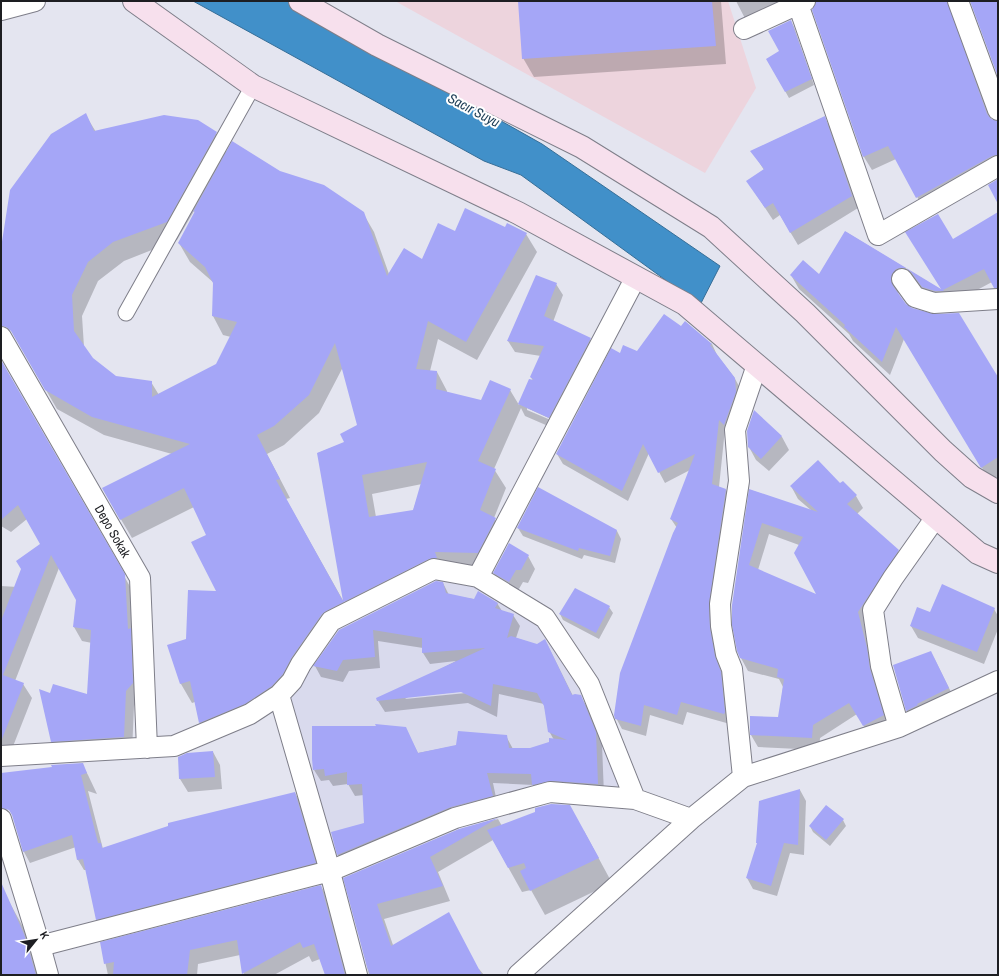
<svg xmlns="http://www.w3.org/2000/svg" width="999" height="976" font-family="'Archivo Narrow',sans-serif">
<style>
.built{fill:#d9daed}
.education{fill:#edd4dd}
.water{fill:#4190c9;stroke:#366e97}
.shadow{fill:#0003;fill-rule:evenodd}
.building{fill:#a5a6f7;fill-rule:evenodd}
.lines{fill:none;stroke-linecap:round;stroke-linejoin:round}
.pedestrian-casing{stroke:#7e7e89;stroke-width:17}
.minor-casing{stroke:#7e7e89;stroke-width:22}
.secondary-casing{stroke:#7e7e89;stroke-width:24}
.pedestrian{stroke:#fff;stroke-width:15}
.minor{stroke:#fff;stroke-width:20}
.secondary{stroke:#f7e0ed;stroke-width:22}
.labels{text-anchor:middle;stroke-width:4;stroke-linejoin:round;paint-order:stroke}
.street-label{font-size:13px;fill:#1d1e22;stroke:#fff}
.water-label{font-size:14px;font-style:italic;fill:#1b3c55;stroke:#fff}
</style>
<rect width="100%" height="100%" fill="#e4e5f0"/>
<path class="built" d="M 439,576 L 479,584 L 539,623 L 583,686 L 624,788 L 550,786 L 335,861 L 289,699 L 305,672 L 337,627 Z"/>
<path class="education" d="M 395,1 L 728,1 L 756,88 L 705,173 Z"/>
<path class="water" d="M 193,1 L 288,1 L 542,144 L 720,266 L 699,307 L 664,279 L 521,175 L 484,161 Z"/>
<path class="shadow" d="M 519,1 L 721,1 L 726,64 L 534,77 L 523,58 Z
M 736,1 L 955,1 L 954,19 L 992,120 L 998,122 L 998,171 L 925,211 L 896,159 L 872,170 L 864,157 L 813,10 L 817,4 L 808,4 L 751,30 Z
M 791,21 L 794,27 L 814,85 L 789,98 L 767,59 L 781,51 Z
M 85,114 L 96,132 L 216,133 L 227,152 L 280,172 L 363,213 L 374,232 L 389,274 L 422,260 L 455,232 L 505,228 L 526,234 L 537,252 L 477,360 L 438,339 L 430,371 L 437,372 L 447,391 L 447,393 L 482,401 L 510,390 L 519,405 L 530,380 L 533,381 L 531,377 L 541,356 L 515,352 L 508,341 L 556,284 L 563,295 L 553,322 L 590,339 L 597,351 L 555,429 L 525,416 L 521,408 L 494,469 L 506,488 L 494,518 L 506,537 L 488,571 L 440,577 L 337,629 L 302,676 L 211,741 L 200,723 L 195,702 L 192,703 L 181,684 L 169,645 L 187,640 L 218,592 L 207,535 L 194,507 L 132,538 L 103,489 L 172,454 L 104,435 L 57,409 L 14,335 L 1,276 L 1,254 ZM 194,211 L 195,213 L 179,243 L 190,262 L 214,283 L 213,316 L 223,335 L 231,337 L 217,365 L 159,395 L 151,382 L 115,377 L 92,359 L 84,347 L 82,316 L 98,281 L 124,261 L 177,240 ZM 343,367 L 358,425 L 346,442 L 318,453 L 345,604 L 286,499 L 290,498 L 267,454 L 284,445 L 319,413 ZM 527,408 L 553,420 L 553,421 L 527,410 ZM 422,484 L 413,511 L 376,517 L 372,494 Z
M 824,117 L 831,129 L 858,208 L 798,245 L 780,215 L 773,220 L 748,182 L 764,170 L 752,151 Z
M 998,213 L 998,292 L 992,282 L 951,304 L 931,301 L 920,286 L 915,282 L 899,289 L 898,295 L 905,304 L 998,379 L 998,476 L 990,481 L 904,339 L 890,375 L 853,341 L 849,334 L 799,289 L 791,275 L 819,276 L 846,232 L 943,291 L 915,246 L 953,241 Z
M 681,327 L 712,344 L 717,355 L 734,377 L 740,388 L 731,435 L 725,429 L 719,487 L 726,490 L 732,500 L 715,639 L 720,668 L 726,683 L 730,724 L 687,712 L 683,725 L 650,715 L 646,736 L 622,729 L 616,718 L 677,528 L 671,519 L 690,470 L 665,483 L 649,453 L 628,501 L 563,464 L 557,454 L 621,354 L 638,352 Z
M 1,362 L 132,590 L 140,697 L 134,706 L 132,752 L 60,756 L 52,741 L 51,695 L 88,695 L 92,643 L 82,641 L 74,627 L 77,600 L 59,568 L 15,681 L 23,684 L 32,698 L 8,759 L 1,759 L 1,586 L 34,588 L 41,544 L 27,519 L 11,532 L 1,526 Z
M 754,412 L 782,437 L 789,450 L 769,471 L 756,460 L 749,447 Z
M 840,485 L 856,496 L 863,508 L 857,514 L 898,551 L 905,563 L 865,625 L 890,728 L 871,738 L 857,714 L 820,738 L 819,750 L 758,747 L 751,735 L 779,718 L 783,687 L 779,679 L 748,671 L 741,658 L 750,490 L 812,511 L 798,499 L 791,486 ZM 769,534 L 799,545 L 818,596 L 758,570 Z
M 518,528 L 617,531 L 621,539 L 615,563 L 584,555 L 582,559 L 523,536 Z
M 528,556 L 535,569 L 528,583 L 523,582 L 516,594 L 502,585 L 494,573 Z
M 443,583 L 449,595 L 497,603 L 502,611 L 513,615 L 520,626 L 516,638 L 537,645 L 545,640 L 573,696 L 580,696 L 587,707 L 602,744 L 604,795 L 539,796 L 533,785 L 493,783 L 498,807 L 345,866 L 338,855 L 332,833 L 365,824 L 364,795 L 355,796 L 348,784 L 333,786 L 329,780 L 321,781 L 314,770 L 405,728 L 418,753 L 506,736 L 513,749 L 530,749 L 550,743 L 554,740 L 549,731 L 544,704 L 499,694 L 497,717 L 468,703 L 385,712 L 378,701 L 456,661 L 430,664 L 423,653 L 423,648 L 378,641 L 380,668 L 349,671 L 343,682 L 321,677 L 315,666 L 339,631 ZM 466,691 L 466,693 L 405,699 L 408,697 Z
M 609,607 L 613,613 L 599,639 L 563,620 L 560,614 Z
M 994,609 L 998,616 L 998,629 L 984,664 L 918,638 L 911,626 L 931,614 Z
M 934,658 L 952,694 L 911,716 L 907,711 L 894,666 Z
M 213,752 L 220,765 L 222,789 L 188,792 L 180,779 L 179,757 Z
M 82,764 L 88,775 L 97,794 L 88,791 L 103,849 L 295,793 L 301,804 L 321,874 L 103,930 L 97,919 L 86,870 L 84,870 L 78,860 L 76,847 L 30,863 L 24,852 L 14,819 Z
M 800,790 L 806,801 L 804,855 L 790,853 L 777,896 L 753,889 L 747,878 Z
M 498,819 L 502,826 L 584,831 L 612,883 L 545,915 L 531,890 L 522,892 L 493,840 L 438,872 L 450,901 L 384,919 L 393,945 L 479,969 L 484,975 L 369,975 L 345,878 L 459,830 Z
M 843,820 L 846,826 L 830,846 L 813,832 L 810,826 Z
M 321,886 L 329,901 L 349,975 L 326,975 L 320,959 L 312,962 L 309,956 L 274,975 L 244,975 L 240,955 L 198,964 L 197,975 L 108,975 L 101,943 Z
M 1,887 L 28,936 L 28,938 L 27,938 L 32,950 L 39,975 L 1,975 Z"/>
<path class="building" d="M 518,1 L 712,1 L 716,46 L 522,59 Z
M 819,1 L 947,1 L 987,114 L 991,119 L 998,121 L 998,155 L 992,156 L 916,198 L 888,146 L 863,157 L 812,10 L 816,2 Z
M 970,1 L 998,1 L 998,77 Z
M 791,20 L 812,79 L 785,92 L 766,59 L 779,51 L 768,31 Z
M 86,113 L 94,131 L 164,115 L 198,120 L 217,132 L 167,222 L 113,242 L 88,262 L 72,295 L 74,331 L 93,358 L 116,376 L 152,381 L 152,397 L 216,364 L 237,322 L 212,316 L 213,283 L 205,267 L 178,243 L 195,211 L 193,212 L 232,141 L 280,171 L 324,185 L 364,212 L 387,276 L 404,248 L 422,259 L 438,223 L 455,231 L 465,208 L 505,227 L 507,223 L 527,233 L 466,342 L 428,321 L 416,369 L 437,371 L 436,389 L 481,400 L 490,380 L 511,389 L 478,461 L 496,469 L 480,510 L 496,518 L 478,553 L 435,552 L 437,558 L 429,559 L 326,611 L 322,614 L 292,657 L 283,674 L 272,686 L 245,704 L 199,723 L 190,681 L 180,684 L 167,645 L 186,639 L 188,590 L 216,591 L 191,542 L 206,535 L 184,488 L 120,520 L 102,488 L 190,444 L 92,417 L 45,390 L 11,331 L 6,327 L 1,326 L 1,248 L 10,190 L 51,134 ZM 335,343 L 357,425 L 340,434 L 344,442 L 317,453 L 343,601 L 276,480 L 280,479 L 257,435 L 274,426 L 309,395 ZM 427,462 L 413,510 L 369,517 L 362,475 Z
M 825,116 L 852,196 L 790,233 L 773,203 L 765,208 L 746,181 L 764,169 L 750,151 Z
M 998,179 L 998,204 L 988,185 Z
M 998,212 L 998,288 L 994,288 L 984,269 L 943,290 L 944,291 L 935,291 L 922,287 L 911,272 L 906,268 L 901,268 L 896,269 L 892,274 L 891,280 L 893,286 L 906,304 L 912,308 L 934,314 L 959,313 L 998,377 L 998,457 L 981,468 L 896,327 L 882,362 L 844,327 L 845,325 L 790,275 L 803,260 L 819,274 L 845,231 L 941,289 L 905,232 L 938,214 L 953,239 Z
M 536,275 L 557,283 L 544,316 L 591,338 L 549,418 L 518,404 L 529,379 L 534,380 L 530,377 L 544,346 L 507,341 Z
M 664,314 L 681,326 L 685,321 L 712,344 L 710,345 L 735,378 L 736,392 L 724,425 L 719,420 L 712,484 L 726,489 L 709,604 L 710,628 L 715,656 L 721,672 L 725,712 L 724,714 L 681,702 L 677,715 L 644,705 L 641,726 L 615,719 L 614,715 L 620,673 L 673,533 L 678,523 L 670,519 L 695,454 L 658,473 L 643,444 L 622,491 L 556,454 L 611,348 L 620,353 L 623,345 L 637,351 Z
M 1,360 L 125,574 L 128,629 L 131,628 L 133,683 L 126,691 L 124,737 L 51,742 L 39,689 L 50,693 L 53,684 L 87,694 L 91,630 L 73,627 L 76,600 L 51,555 L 3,675 L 24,683 L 2,739 L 1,738 L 1,621 L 21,569 L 16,561 L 40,544 L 18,505 L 1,520 Z
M 754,410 L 782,436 L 761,459 L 748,447 L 747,431 Z
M 818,460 L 840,483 L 843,481 L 857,495 L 847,504 L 899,550 L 858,612 L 867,648 L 870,669 L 884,715 L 863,726 L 849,703 L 813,725 L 812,738 L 750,735 L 750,716 L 778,717 L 784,679 L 777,677 L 778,669 L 740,658 L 737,651 L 732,625 L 732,605 L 749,489 L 818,512 L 790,486 ZM 762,523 L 803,537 L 794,553 L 816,594 L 749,565 Z
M 538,487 L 617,530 L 610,556 L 579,548 L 578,551 L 517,528 Z
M 509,543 L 529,555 L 521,570 L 516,570 L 509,582 L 493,573 Z
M 436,581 L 443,582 L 446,593 L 474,599 L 478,591 L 498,603 L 495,608 L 514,614 L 507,638 L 511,636 L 537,644 L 545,639 L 572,695 L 575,694 L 581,695 L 596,732 L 598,784 L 551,781 L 532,785 L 531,774 L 487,773 L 493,796 L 451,807 L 337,855 L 331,832 L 364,823 L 362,784 L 347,785 L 347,772 L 325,776 L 324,769 L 313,770 L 312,759 L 312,726 L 376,726 L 375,724 L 406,727 L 418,753 L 456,745 L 458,731 L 507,735 L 509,748 L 530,748 L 549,742 L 549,738 L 567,740 L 548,732 L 544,706 L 537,693 L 493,684 L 491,706 L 461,692 L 377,701 L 376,698 L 485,648 L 422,653 L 422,638 L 373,630 L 375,657 L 343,660 L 337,671 L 313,666 L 339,630 Z
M 942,584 L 995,608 L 977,652 L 910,626 L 917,607 L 930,612 Z
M 575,588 L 610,606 L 596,633 L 559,614 Z
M 931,651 L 949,688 L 917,704 L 918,705 L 906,711 L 893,665 Z
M 213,751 L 215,777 L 179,779 L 178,757 L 187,753 Z
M 83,763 L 87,773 L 81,775 L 98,843 L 101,843 L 102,848 L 168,826 L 168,823 L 295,792 L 316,863 L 96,920 L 83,859 L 77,860 L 72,835 L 23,852 L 12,815 L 9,810 L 1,808 L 1,773 L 52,767 L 51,765 Z
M 800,789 L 798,845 L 784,843 L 771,886 L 746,878 L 757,843 L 756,843 L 759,801 Z
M 551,804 L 570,805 L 599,858 L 530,891 L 520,871 L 526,868 L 524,863 L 508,868 L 487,830 L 535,812 L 535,808 Z
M 826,805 L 844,819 L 826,840 L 809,826 Z
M 498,818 L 430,857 L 443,886 L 377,904 L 391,946 L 449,912 L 482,975 L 370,975 L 367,967 L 343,878 L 459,829 Z
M 1,882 L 24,934 L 36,975 L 1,975 Z
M 321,885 L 345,975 L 325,975 L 314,944 L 303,948 L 300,942 L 242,974 L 237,940 L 190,950 L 187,975 L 113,975 L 114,962 L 104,964 L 100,942 Z"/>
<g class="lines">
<g class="pedestrian-casing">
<path id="pedestrian" d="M 126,313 L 253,86"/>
</g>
<g class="minor-casing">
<path id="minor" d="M 958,1 L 998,110
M 798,4 L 878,235 L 998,166
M 1,10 L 35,1
M 744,29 L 805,1
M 902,279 L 915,297 L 934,303 L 998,299
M 1,337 L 140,578 L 147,748
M 478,577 L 636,277
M 279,695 L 326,857 L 357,975
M 899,727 L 881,666 L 873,610 L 893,578 L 936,517
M 1,756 L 174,746 L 250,714 L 279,695 L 292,681 L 301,664 L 331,621 L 434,569 L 478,577 L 545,618 L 589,684 L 635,799 L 691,819
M 743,777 L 732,669 L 726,654 L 721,626 L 720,604 L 739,481 L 735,430 L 757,365
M 1,819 L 40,946 L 48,975
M 40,946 L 330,871 L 455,818 L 550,792 L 635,799
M 518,975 L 691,819 L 743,777 L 899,727 L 998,681"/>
</g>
<g class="secondary-casing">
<path id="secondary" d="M 134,1 L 253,86 L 518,213 L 685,304 L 978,553 L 998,562
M 300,1 L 377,45 L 582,147 L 711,227 L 805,313 L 943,451 L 972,477 L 998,492"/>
</g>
<use href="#pedestrian" class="pedestrian"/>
<use href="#minor" class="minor"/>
<use href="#secondary" class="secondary"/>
</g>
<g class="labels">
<g class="street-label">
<text transform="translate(113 531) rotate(60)" y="5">Depo Sokak</text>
</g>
<g class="water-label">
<text transform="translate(474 110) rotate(28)" y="5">Sacır Suyu</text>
</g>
</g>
<rect width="999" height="976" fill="none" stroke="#1d1e22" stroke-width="4"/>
<g transform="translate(36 940) rotate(60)" stroke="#ffffff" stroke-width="3" paint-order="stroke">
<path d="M0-3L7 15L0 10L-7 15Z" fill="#1d1e22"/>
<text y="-6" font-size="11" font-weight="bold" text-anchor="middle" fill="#1d1e22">K</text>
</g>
</svg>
